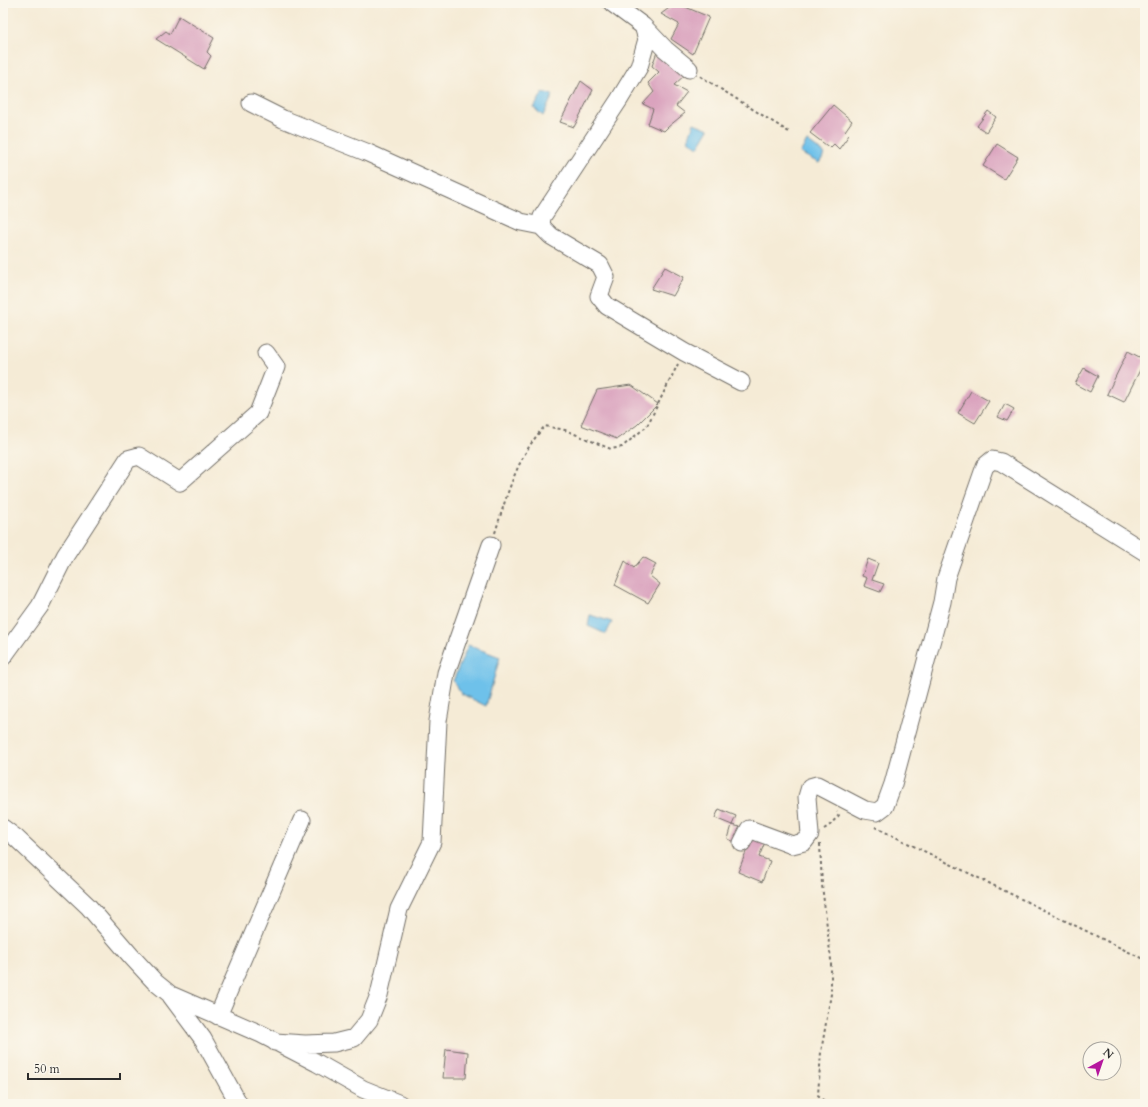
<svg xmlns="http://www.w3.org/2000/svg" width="1148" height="1107" font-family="Cardo,serif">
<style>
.water{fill:#6ec1ea;stroke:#4c768a}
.building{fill:#daa3be}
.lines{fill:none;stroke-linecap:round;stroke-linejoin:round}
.minor-casing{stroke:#726e67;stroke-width:19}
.path{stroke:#726e67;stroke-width:2;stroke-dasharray:3 3;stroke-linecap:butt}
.minor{stroke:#fff;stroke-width:17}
</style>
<rect width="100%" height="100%" fill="#fbf7ec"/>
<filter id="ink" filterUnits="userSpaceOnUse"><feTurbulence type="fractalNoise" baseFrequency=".025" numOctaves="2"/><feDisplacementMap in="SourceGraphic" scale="8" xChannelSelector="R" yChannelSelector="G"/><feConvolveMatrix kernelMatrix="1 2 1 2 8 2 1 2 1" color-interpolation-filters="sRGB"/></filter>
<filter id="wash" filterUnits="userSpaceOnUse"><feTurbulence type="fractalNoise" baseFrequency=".012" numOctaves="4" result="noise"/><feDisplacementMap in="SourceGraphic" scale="16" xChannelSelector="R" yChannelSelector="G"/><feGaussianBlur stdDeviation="0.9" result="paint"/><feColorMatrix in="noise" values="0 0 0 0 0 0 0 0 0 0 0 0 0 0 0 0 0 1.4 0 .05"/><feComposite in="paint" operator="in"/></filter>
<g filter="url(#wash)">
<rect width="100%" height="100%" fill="#f5ebd6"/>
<path class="water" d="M 543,92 L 553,95 L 543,116 L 534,108 Z
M 694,123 L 709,129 L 698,147 L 688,140 Z
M 807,141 L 825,154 L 819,163 L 800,153 Z
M 590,615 L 612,622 L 606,634 L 588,626 Z
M 468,645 L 500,657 L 486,706 L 462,694 L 453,681 Z"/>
<g id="blocks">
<path class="building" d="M 676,3 L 709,17 L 693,54 L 671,39 L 679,24 L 661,14 Z
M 179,16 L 214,38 L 207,52 L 211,56 L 204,69 L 156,39 L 166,31 L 170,34 Z
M 658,49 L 686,74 L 674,85 L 687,92 L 676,106 L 685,113 L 668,127 L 664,131 L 648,124 L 653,109 L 643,104 L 654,92 L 648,83 L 659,72 L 652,66 Z
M 581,81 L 593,90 L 574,127 L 560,122 Z
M 833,105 L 852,121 L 845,131 L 849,135 L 839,149 L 834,144 L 830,148 L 810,133 Z
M 988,111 L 996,117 L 986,132 L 977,126 Z
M 997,144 L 1018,157 L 1004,179 L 983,166 Z
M 665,267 L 684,277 L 673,296 L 651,289 Z
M 1128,351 L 1145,360 L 1124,402 L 1107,394 Z
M 1084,368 L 1098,376 L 1090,392 L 1075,384 Z
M 631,385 L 658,404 L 637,425 L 617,439 L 581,425 L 597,390 Z
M 971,391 L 989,401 L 975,423 L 958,413 Z
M 1005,404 L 1014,409 L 1007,421 L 998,417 Z
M 643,557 L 656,564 L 650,576 L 660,584 L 648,603 L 615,585 L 625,561 L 634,568 Z
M 868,559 L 878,563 L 872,580 L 884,584 L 880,592 L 864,586 L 867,578 L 862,576 Z
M 719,809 L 736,816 L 732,825 L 740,827 L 735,842 L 728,839 L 732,825 L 715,818 Z
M 752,837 L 765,842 L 759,857 L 770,861 L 762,882 L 738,872 Z
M 446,1049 L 468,1052 L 466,1078 L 443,1078 Z"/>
</g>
</g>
<g filter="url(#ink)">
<use href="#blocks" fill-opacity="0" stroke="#726e67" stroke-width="1"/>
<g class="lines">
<g class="minor-casing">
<path id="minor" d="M 612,3 L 643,26 L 647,39 L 639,67 L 619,100 L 542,217 L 541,226 L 551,236 L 600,265 L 606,277 L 599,296 L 607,306 L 684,352 L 741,382
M 643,26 L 665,49 L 689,69
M 251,103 L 283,119 L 366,152 L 521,222 L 541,226
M 3,657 L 40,606 L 65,556 L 128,459 L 139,456 L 180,482 L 258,413 L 276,367 L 266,353
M 3,828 L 15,837 L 88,906 L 131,956 L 155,982 L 171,995 L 261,1034 L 317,1063 L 363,1089 L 400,1104
M 742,843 L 749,829 L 792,845 L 804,842 L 810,834 L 807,797 L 810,787 L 817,785 L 865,810 L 877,812 L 885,806 L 893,784 L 942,602 L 946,578 L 985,466 L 992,460 L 1001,462 L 1145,552
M 171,996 L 203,1039 L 239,1104
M 218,1016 L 302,820
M 275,1042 L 305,1044 L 334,1043 L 354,1038 L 369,1020 L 379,995 L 399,909 L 432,842 L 438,721 L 446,673 L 491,545"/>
</g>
<path class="path" d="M 700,76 L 789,132
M 495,533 C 507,495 517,456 545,426 L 565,430 L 611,449 L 622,447 L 647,426 L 678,364
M 875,827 L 1145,960
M 824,829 L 830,825 L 839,815 L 837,812
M 820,844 L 822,885 L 831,960 L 831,994 L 821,1052 L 818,1095 L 827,1104"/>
<use href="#minor" class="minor"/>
</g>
</g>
<rect width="1148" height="1107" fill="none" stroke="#fbf7ec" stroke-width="16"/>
<g transform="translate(1102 1061) rotate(40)"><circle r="19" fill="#fbf7ec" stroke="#a8a59f"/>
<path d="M0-3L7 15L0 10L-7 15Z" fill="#b5179e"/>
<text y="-6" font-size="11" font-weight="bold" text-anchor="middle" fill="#2b2b2b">N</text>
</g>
<path d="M28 1073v6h92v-6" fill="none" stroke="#2b2b2b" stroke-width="2"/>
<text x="34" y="1073" font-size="12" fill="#2b2b2b" stroke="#fbf7ec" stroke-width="3" paint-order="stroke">50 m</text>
</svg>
